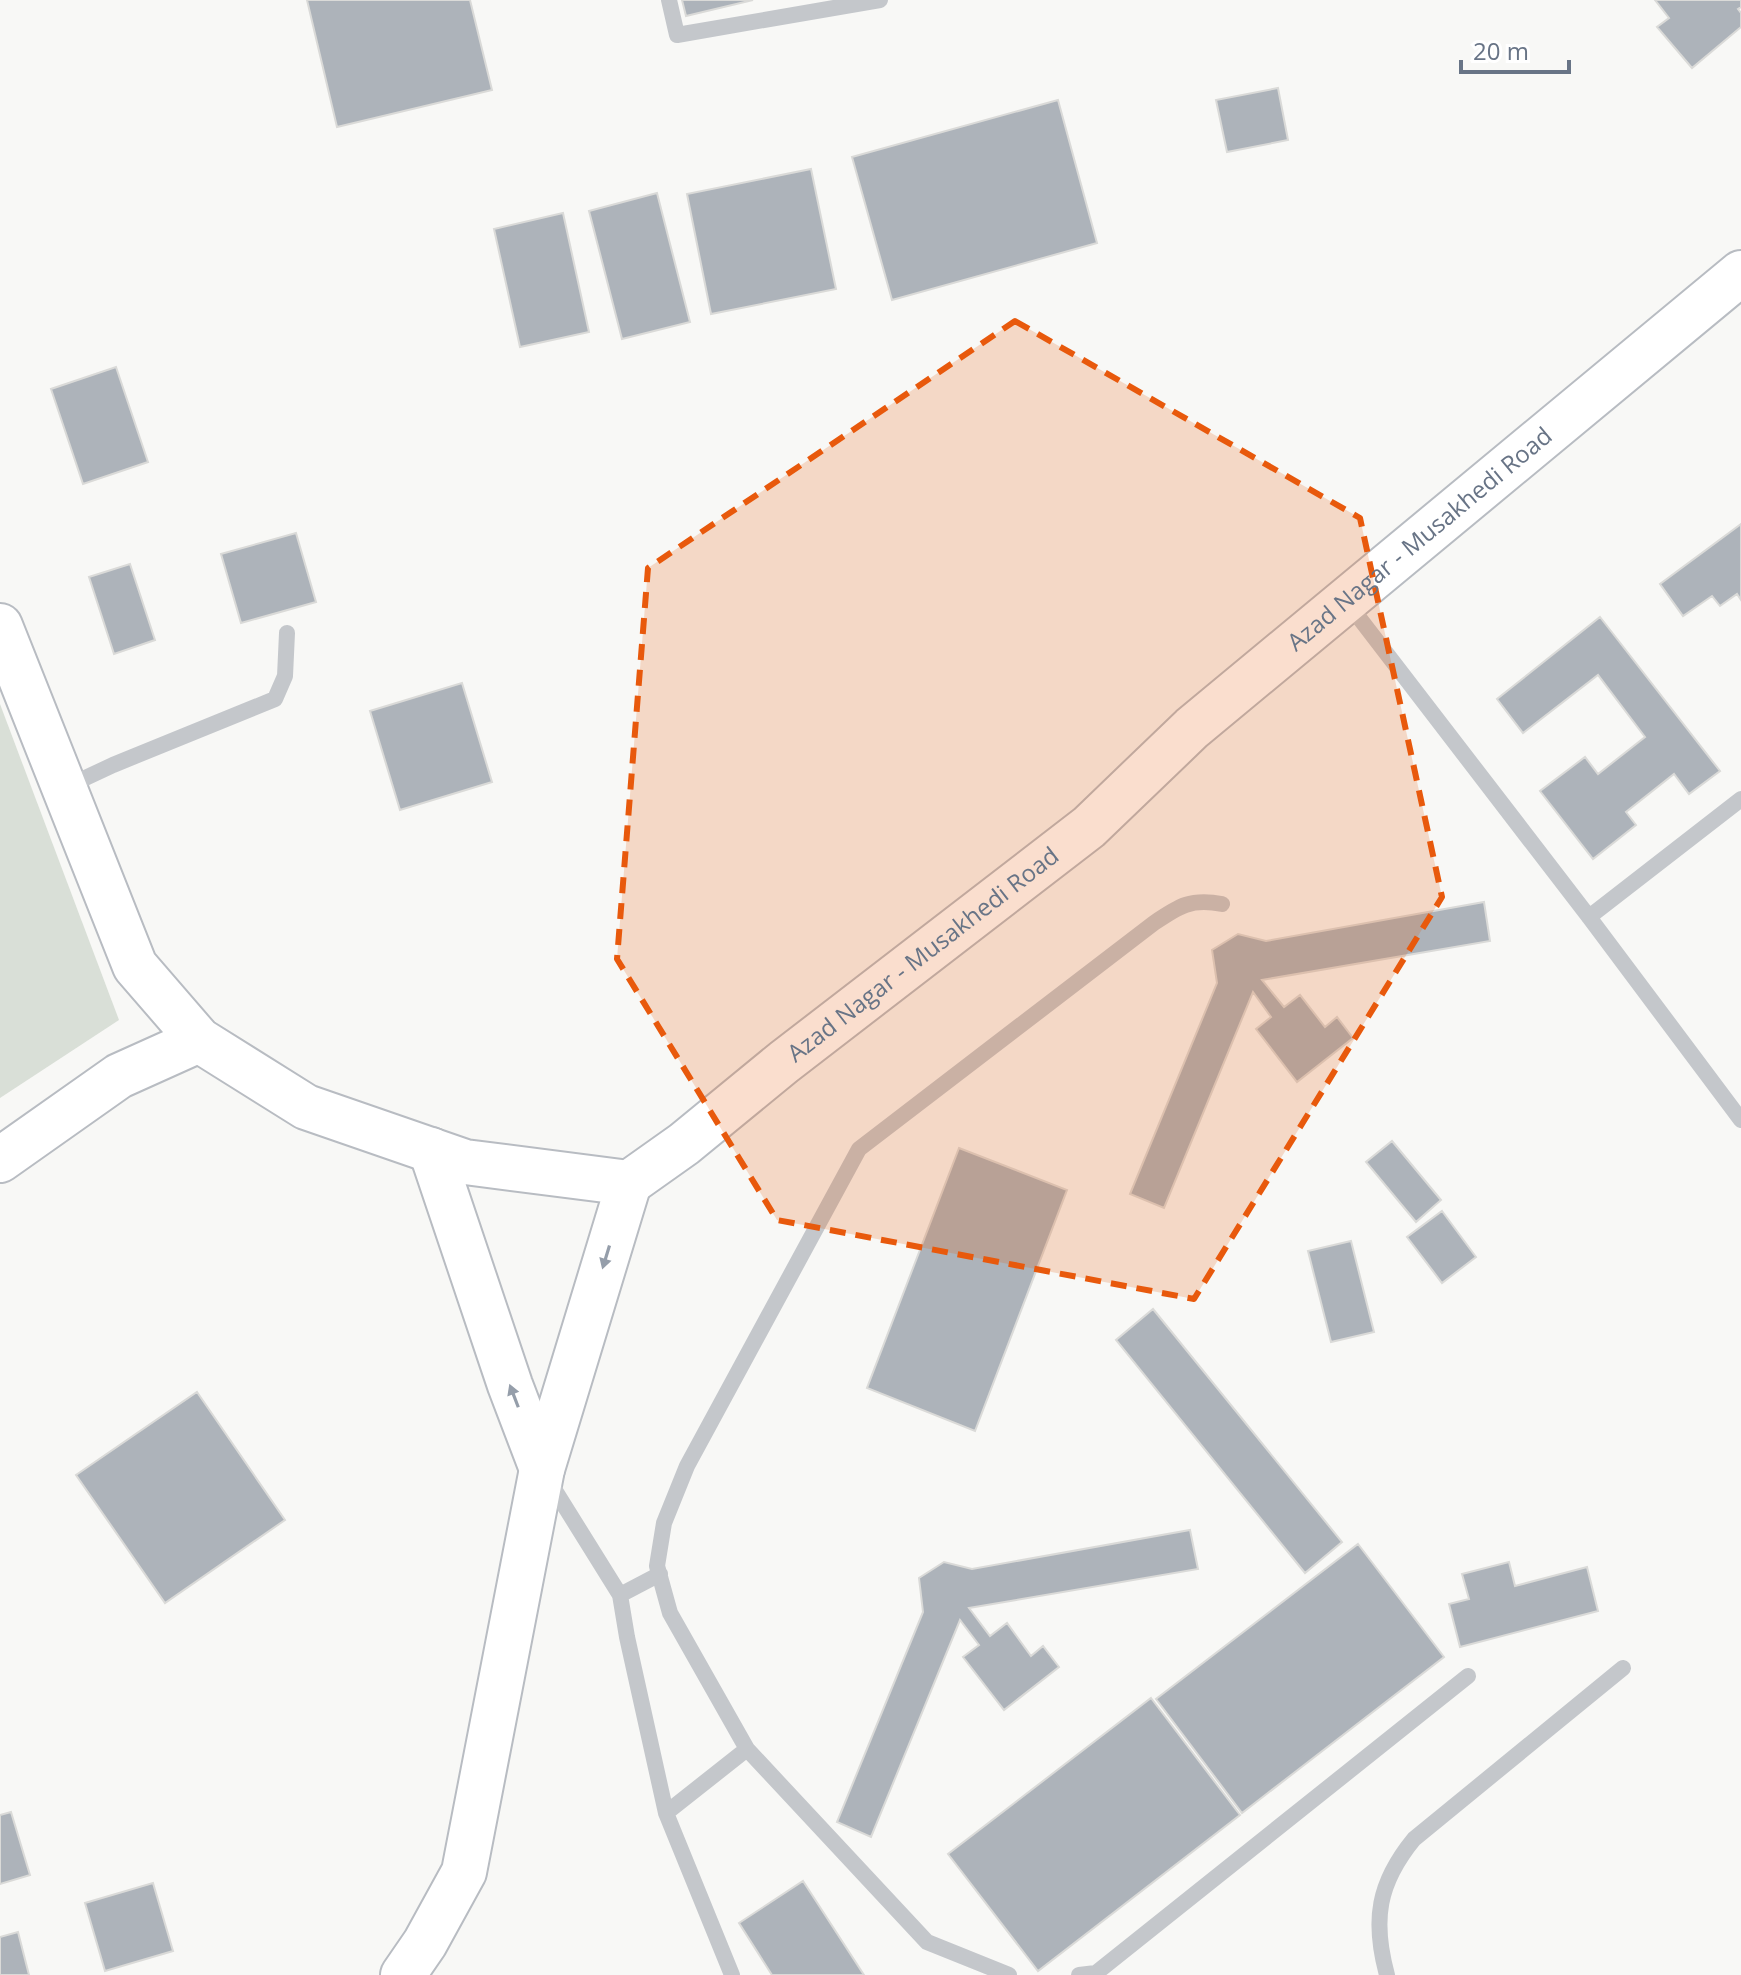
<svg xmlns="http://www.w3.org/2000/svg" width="1741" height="1975" font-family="'Open Sans',sans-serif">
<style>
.green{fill:#d9dfd7}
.building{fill:#adb3ba;stroke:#dadad8;stroke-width:2}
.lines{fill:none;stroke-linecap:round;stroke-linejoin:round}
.secondary-casing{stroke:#b8bcc2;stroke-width:48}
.lane{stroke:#c4c7cb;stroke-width:16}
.secondary{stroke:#fff;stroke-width:44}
.oneway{fill:#959eaa}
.marked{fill:#e8590c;fill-opacity:0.2;stroke:#e8590c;stroke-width:6;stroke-dasharray:16 10;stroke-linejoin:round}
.labels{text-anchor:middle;stroke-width:8;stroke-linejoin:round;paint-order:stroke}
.street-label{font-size:24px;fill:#687486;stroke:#fff}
</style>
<rect width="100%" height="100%" fill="#f8f8f6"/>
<path class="green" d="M 0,704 L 119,1020 L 0,1098 Z"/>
<path class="building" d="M 307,0 L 470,0 L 492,90 L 337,127 Z
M 682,0 L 753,0 L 686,16 Z
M 1655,0 L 1741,0 L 1741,7 L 1738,9 L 1741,13 L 1741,27 L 1692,68 L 1657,27 L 1669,18 Z
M 1278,88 L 1288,140 L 1227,152 L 1216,100 Z
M 1058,100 L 1097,243 L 892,300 L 852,157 Z
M 811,169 L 836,289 L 711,314 L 687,194 Z
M 657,193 L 690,322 L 622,339 L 589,211 Z
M 563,213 L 589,332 L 520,347 L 494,229 Z
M 116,367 L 148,462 L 83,484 L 51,389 Z
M 1741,524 L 1741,600 L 1737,594 L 1720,606 L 1712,596 L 1683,616 L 1660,584 Z
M 296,533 L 316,602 L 241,623 L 221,554 Z
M 130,564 L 155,640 L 114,654 L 89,577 Z
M 1600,617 L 1720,771 L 1689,794 L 1674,774 L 1626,812 L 1636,825 L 1593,859 L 1540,791 L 1585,757 L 1598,774 L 1645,737 L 1598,675 L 1523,733 L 1497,699 Z
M 462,683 L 492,782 L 400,810 L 370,711 Z
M 1484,902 L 1490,941 L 1262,980 L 1284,1007 L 1300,995 L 1325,1027 L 1337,1017 L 1353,1038 L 1297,1082 L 1256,1029 L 1271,1017 L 1253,992 L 1164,1208 L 1130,1194 L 1217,983 L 1212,950 L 1238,934 L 1266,941 Z
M 1392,1141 L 1441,1200 L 1416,1222 L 1366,1162 Z
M 959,1148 L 1067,1190 L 975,1431 L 867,1388 Z
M 1442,1211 L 1476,1257 L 1442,1283 L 1407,1237 Z
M 1351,1241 L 1374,1332 L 1331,1342 L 1308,1251 Z
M 1153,1309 L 1342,1542 L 1305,1573 L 1116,1340 Z
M 197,1392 L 285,1520 L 165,1603 L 76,1475 Z
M 1190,1530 L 1198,1569 L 969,1608 L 990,1636 L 1007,1623 L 1031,1656 L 1043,1646 L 1059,1667 L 1004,1710 L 963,1657 L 979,1645 L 960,1620 L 871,1837 L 837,1822 L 923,1612 L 919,1578 L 944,1562 L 972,1569 Z
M 1358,1544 L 1444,1657 L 1242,1813 L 1156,1699 Z
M 1509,1562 L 1515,1586 L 1587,1567 L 1598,1611 L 1460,1647 L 1449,1604 L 1469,1599 L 1462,1574 Z
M 1151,1698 L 1240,1815 L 1038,1971 L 948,1854 Z
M 11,1812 L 30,1875 L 0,1884 L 0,1815 Z
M 803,1881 L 864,1975 L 772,1975 L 739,1923 Z
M 153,1883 L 173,1951 L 105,1971 L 85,1903 Z
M 18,1932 L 29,1975 L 0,1975 L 0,1937 Z"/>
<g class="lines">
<g class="secondary-casing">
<g id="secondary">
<path id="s1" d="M 0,626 L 135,966 L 199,1040 L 306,1107 L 465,1162 L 629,1183 L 684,1144 L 784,1062 L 1089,827 L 1192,728 L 1741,273"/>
<path d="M 431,1150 L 510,1385 L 542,1469"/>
<path d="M 0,1160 L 119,1076 L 199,1040"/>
<path d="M 403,1975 L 425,1943 L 464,1872 L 542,1469 L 629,1183"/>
</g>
</g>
<path class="lane" d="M 669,0 L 677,35 L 880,0
M 1347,602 L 1589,917 L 1741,1120
M 66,787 L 113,765 L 275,699 L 285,676 L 287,633
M 1589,917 L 1741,799
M 549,1481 L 620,1595 L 627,1637 L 666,1813 L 732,1975
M 620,1595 L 660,1574
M 666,1813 L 747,1749
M 1009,1975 L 927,1942 L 747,1749 L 670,1613 L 657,1566 L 664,1523 L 687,1466 L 859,1149 L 1154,923 C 1179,906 1191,898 1222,904
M 1079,1975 L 1096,1973 L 1468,1676
M 1387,1975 C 1372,1920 1378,1883 1414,1839 L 1623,1668"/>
<use href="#secondary" class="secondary"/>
</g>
<defs><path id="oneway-solid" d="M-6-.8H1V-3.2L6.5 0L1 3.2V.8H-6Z" transform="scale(2)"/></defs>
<g class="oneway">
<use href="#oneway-solid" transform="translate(606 1257) rotate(107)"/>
<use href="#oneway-solid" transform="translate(514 1396) rotate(-111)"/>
</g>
<path class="marked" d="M 1015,321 L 1360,518 L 1442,897 L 1194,1299 L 777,1220 L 617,959 L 648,568 Z"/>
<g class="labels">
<g class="street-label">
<text dy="8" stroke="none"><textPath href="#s1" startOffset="1944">Azad Nagar - Musakhedi Road</textPath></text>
<text dy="8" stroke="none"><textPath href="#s1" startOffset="1296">Azad Nagar - Musakhedi Road</textPath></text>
</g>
</g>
<path d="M1461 60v12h108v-12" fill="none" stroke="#687486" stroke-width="4"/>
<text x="1473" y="60" font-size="24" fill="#687486" stroke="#ffffff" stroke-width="6" paint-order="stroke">20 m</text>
</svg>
